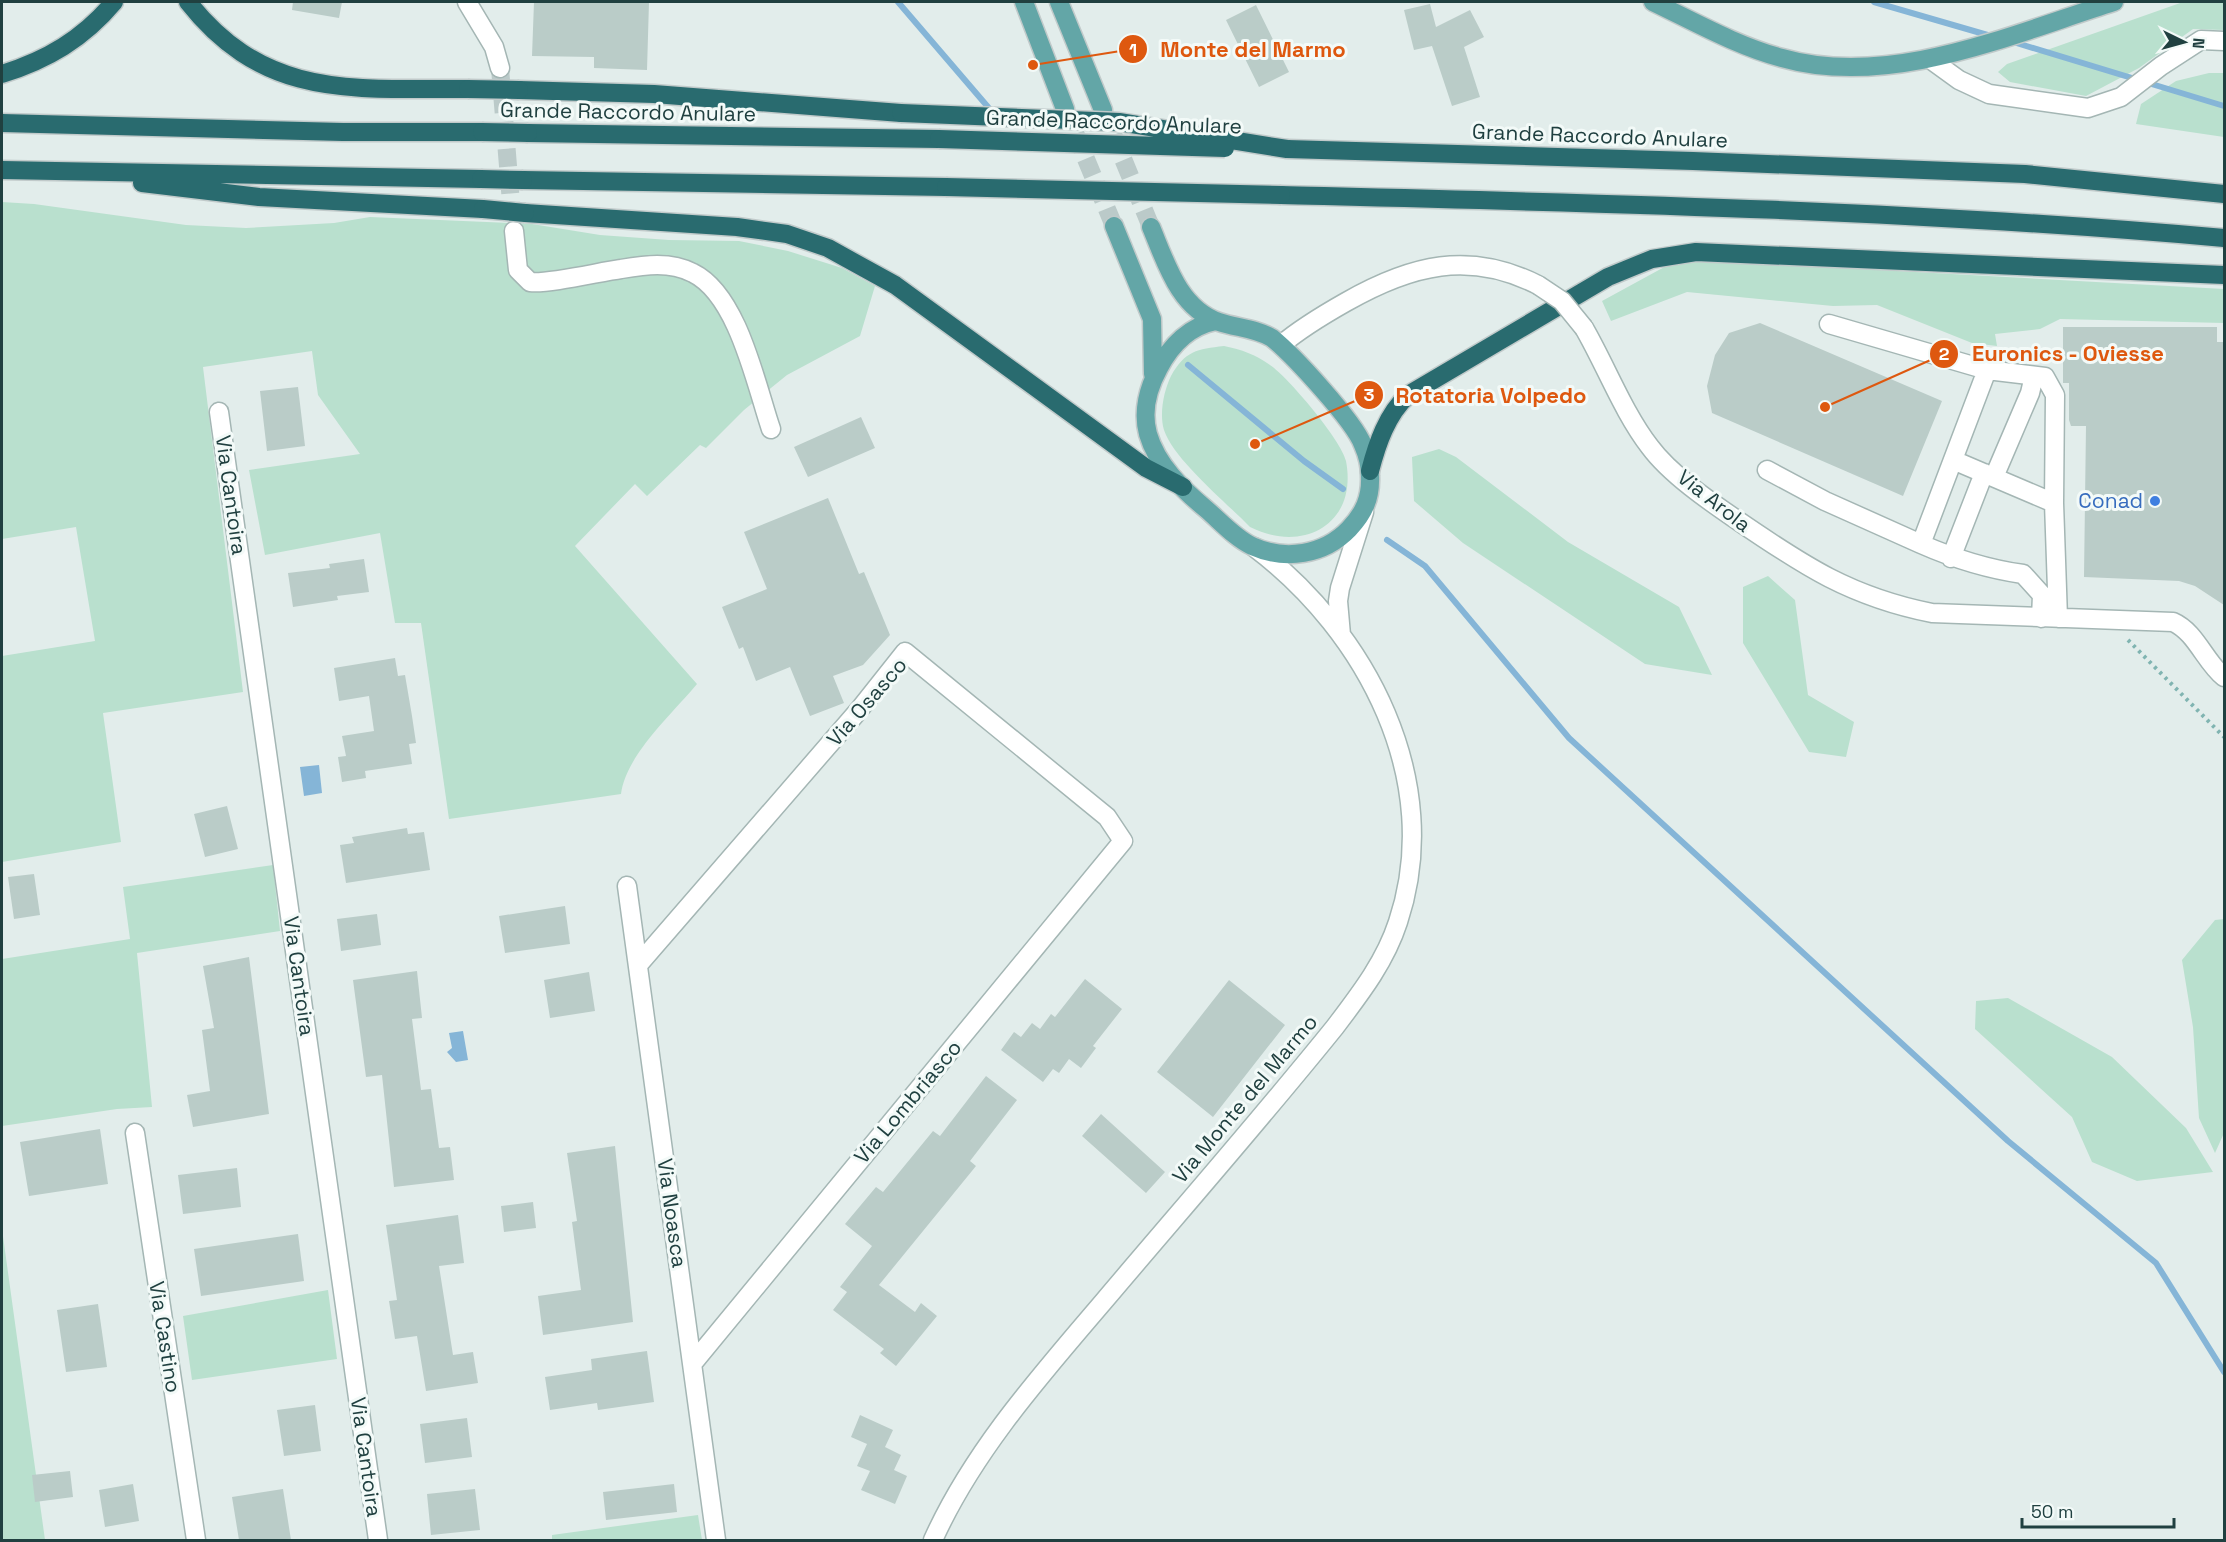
<svg xmlns="http://www.w3.org/2000/svg" width="2226" height="1542" font-family="'Space Grotesk',sans-serif">
<style>
.green{fill:#b9e0ce}
.water{fill:#85b5d7}
.lines{fill:none;stroke-linecap:round;stroke-linejoin:round}
.stream{stroke:#85b5d7;stroke-width:6}
.building{fill:#baccc8}
.minor-tunnel{stroke:#bbcac9;stroke-width:18;stroke-dasharray:18 9;stroke-linecap:butt}
.major-tunnel{stroke:#bbcac9;stroke-width:18;stroke-dasharray:18 9;stroke-linecap:butt}
.minor-casing{stroke:#a4b6b4;stroke-width:21}
.major-casing{stroke:#c1caca;stroke-width:21}
.highway-casing{stroke:#c1caca;stroke-width:21}
.path{stroke:#80b4b1;stroke-width:4;stroke-dasharray:3 4.5;stroke-linecap:butt}
.minor{stroke:#fff;stroke-width:18}
.major{stroke:#63a6a7;stroke-width:18}
.highway{stroke:#296b6f;stroke-width:18}
.minor-bridge-casing{stroke:#a4b6b4;stroke-width:21;stroke-linecap:butt}
.highway-bridge-casing{stroke:#c1caca;stroke-width:21;stroke-linecap:butt}
.minor-bridge{stroke:#fff;stroke-width:18}
.highway-bridge{stroke:#296b6f;stroke-width:18}
.shop-dot{fill:#3f7fe0;stroke:#f3faf8;stroke-width:2}
.labels{text-anchor:middle;stroke-width:6;stroke-linejoin:round;paint-order:stroke}
.street-label{font-size:21px;fill:#204040;stroke:#f3faf8}
.shop-label{font-size:21px;fill:#366cbe;stroke:#f3faf8;text-anchor:end}
.leader{fill:none;stroke:#de580f;stroke-width:2}
.callout-dot{fill:#de580f;stroke:#f3faf8;stroke-width:2}
.mark-label{font-size:18px;text-anchor:middle;font-weight:bold;fill:#fff}
.callout-label{font-size:22px;text-anchor:middle;font-weight:bold;fill:#de580f;stroke:#f3faf8;stroke-width:6;stroke-linejoin:round;paint-order:stroke}
</style>
<rect width="100%" height="100%" fill="#e2edeb"/>
<path class="green" d="M 2183,2 L 2224,2 L 2224,30 L 2193,29 L 2139,68 L 2086,96 L 2010,82 L 1998,72 L 2007,64 Z
M 2209,73 L 2224,73 L 2224,137 L 2136,124 L 2141,104 L 2176,81 Z
M 2,202 L 34,204 L 186,225 L 246,228 L 334,223 L 370,217 L 532,224 L 600,235 L 669,240 L 739,241 L 788,251 L 842,268 L 875,286 L 860,336 L 787,375 L 744,410 L 706,448 L 700,445 L 647,496 L 635,484 L 575,546 L 697,684 C 672,714 626,755 621,794 L 449,819 L 421,623 L 395,623 L 380,533 L 265,555 L 249,470 L 360,454 L 318,395 L 312,351 L 203,367 L 243,692 L 103,713 L 121,842 L 2,862 L 2,656 L 95,641 L 76,527 L 2,539 Z
M 1679,259 L 2224,289 L 2224,323 L 2060,319 L 2040,329 L 1995,334 L 1997,346 L 1972,343 L 1877,305 L 1833,306 L 1687,292 L 1611,321 L 1602,301 Z
M 1224,346 C 1242,350 1255,354 1270,365 C 1288,377 1342,441 1346,461 C 1358,524 1303,554 1250,527 C 1227,503 1174,460 1164,430 C 1159,414 1164,390 1171,376 C 1185,351 1197,349 1224,346 Z
M 1439,449 L 1456,457 L 1568,542 L 1679,607 L 1712,675 L 1645,664 L 1463,543 L 1414,501 L 1412,457 Z
M 1768,576 L 1795,600 L 1808,695 L 1854,722 L 1846,757 L 1809,752 L 1743,643 L 1743,587 Z
M 273,865 L 280,931 L 137,953 L 152,1107 L 117,1109 L 2,1126 L 2,959 L 130,939 L 123,887 Z
M 2224,919 L 2224,1133 L 2215,1153 L 2199,1118 L 2193,1027 L 2182,960 L 2215,920 Z
M 2008,998 L 2112,1057 L 2186,1128 L 2213,1172 L 2137,1181 L 2092,1162 L 2072,1117 L 1975,1029 L 1976,1001 Z
M 2,1229 L 45,1540 L 2,1540 Z
M 328,1290 L 337,1359 L 192,1380 L 183,1316 Z
M 698,1515 L 702,1540 L 552,1540 L 552,1535 Z"/>
<path class="water" d="M 319,765 L 322,793 L 304,796 L 300,767 Z
M 463,1031 L 468,1060 L 456,1062 L 447,1052 L 452,1048 L 449,1033 Z"/>
<g class="lines">
<path class="stream" d="M 898,2 L 988,107
M 1874,2 L 1991,36
M 2010,41 L 2224,106
M 1188,365 L 1304,461 L 1343,489
M 1387,540 L 1425,566 L 1569,738 L 2008,1141 L 2156,1263 L 2224,1372"/>
</g>
<path class="building" d="M 293,2 L 342,2 L 339,18 L 292,10 Z
M 534,2 L 649,2 L 647,70 L 594,68 L 594,57 L 532,56 Z
M 1430,4 L 1436,27 L 1470,10 L 1484,37 L 1464,47 L 1480,97 L 1452,106 L 1432,46 L 1414,50 L 1404,10 Z
M 1256,5 L 1289,72 L 1259,87 L 1226,20 Z
M 1760,323 L 1942,401 L 1903,496 L 1712,413 L 1707,386 L 1715,355 L 1729,333 Z
M 2063,327 L 2217,327 L 2217,342 L 2224,342 L 2224,605 L 2195,586 L 2179,581 L 2084,577 L 2086,426 L 2071,426 L 2069,420 L 2069,383 L 2063,383 Z
M 298,387 L 305,446 L 267,451 L 260,391 Z
M 861,417 L 875,448 L 808,477 L 794,447 Z
M 828,498 L 859,574 L 864,572 L 890,635 L 863,665 L 833,676 L 844,703 L 810,716 L 790,667 L 756,681 L 743,647 L 739,649 L 722,607 L 767,589 L 744,532 Z
M 364,559 L 369,592 L 337,596 L 338,600 L 293,607 L 288,573 L 330,568 L 329,564 Z
M 395,658 L 398,676 L 405,675 L 412,716 L 416,743 L 409,744 L 412,764 L 365,771 L 366,778 L 342,782 L 338,757 L 346,756 L 342,736 L 374,731 L 369,696 L 339,701 L 334,668 Z
M 227,806 L 238,849 L 205,857 L 194,814 Z
M 407,828 L 408,834 L 424,832 L 430,870 L 346,883 L 340,845 L 354,843 L 352,837 Z
M 34,874 L 40,915 L 14,919 L 8,877 Z
M 565,906 L 570,944 L 505,953 L 499,916 Z
M 377,914 L 381,945 L 341,951 L 337,919 Z
M 249,957 L 269,1114 L 193,1127 L 187,1095 L 210,1091 L 202,1030 L 214,1028 L 203,966 Z
M 417,971 L 422,1018 L 412,1019 L 421,1090 L 431,1089 L 439,1148 L 450,1147 L 454,1180 L 394,1187 L 382,1075 L 366,1077 L 353,980 Z
M 589,972 L 595,1011 L 550,1018 L 544,980 Z
M 1085,979 L 1122,1009 L 1093,1046 L 1096,1048 L 1081,1068 L 1069,1059 L 1059,1073 L 1053,1069 L 1043,1082 L 1001,1050 L 1014,1032 L 1021,1037 L 1032,1023 L 1040,1029 L 1051,1014 L 1055,1017 Z
M 1229,980 L 1285,1025 L 1213,1117 L 1157,1072 Z
M 986,1076 L 1017,1100 L 970,1161 L 976,1166 L 879,1285 L 915,1312 L 921,1303 L 937,1316 L 896,1366 L 880,1353 L 884,1349 L 833,1310 L 847,1292 L 840,1287 L 872,1246 L 845,1224 L 876,1187 L 883,1192 L 933,1131 L 940,1136 Z
M 1101,1114 L 1165,1172 L 1146,1193 L 1082,1136 Z
M 100,1129 L 108,1184 L 29,1196 L 20,1142 Z
M 615,1146 L 633,1322 L 543,1335 L 538,1296 L 581,1290 L 572,1222 L 577,1221 L 567,1153 Z
M 237,1168 L 241,1207 L 183,1214 L 178,1175 Z
M 533,1202 L 536,1228 L 504,1232 L 501,1206 Z
M 458,1215 L 464,1263 L 439,1266 L 453,1355 L 473,1352 L 478,1383 L 426,1391 L 417,1336 L 395,1339 L 389,1301 L 397,1300 L 386,1225 Z
M 298,1234 L 304,1281 L 201,1296 L 194,1249 Z
M 98,1304 L 107,1367 L 66,1372 L 57,1310 Z
M 647,1351 L 654,1402 L 598,1410 L 597,1403 L 550,1410 L 545,1377 L 592,1370 L 591,1359 Z
M 315,1405 L 321,1451 L 284,1456 L 277,1410 Z
M 860,1415 L 893,1430 L 885,1447 L 901,1455 L 894,1470 L 907,1476 L 895,1504 L 861,1490 L 870,1471 L 857,1466 L 867,1444 L 851,1437 Z
M 467,1418 L 472,1457 L 425,1463 L 420,1424 Z
M 70,1471 L 73,1497 L 35,1502 L 32,1475 Z
M 133,1484 L 139,1521 L 105,1527 L 99,1490 Z
M 674,1484 L 677,1512 L 606,1520 L 603,1492 Z
M 283,1489 L 291,1540 L 239,1540 L 232,1497 Z
M 475,1489 L 480,1530 L 431,1535 L 427,1494 Z"/>
<g class="lines">
<path class="minor-tunnel" d="M 500,68 L 513,227"/>
<path class="major-tunnel" d="M 1065,109 L 1114,226
M 1103,110 L 1151,227"/>
<g class="minor-casing">
<path id="minor" d="M 467,2 L 494,47 L 500,68
M 1930,59 L 1959,80 L 1989,94 L 2088,108 L 2121,97 L 2161,66 L 2201,40 L 2224,41
M 514,231 L 518,270 L 530,282 C 550,284 599,272 621,269 C 645,265 670,261 693,273 C 738,295 756,385 771,429
M 1829,324 L 1987,370
M 1584,328 C 1606,366 1623,412 1650,447 C 1670,474 1709,501 1737,520 C 1804,566 1851,597 1932,613 L 2173,622 C 2196,632 2205,662 2224,677
M 1281,345 C 1301,328 1323,315 1346,302 C 1411,265 1469,250 1538,285
M 219,412 L 378,1540
M 1953,460 L 2054,503
M 1767,470 L 1825,501 L 1921,544
M 1994,477 L 2030,393 L 2034,376
M 1951,558 L 1984,473
M 2041,618 L 2042,595 L 2023,574 C 1987,569 1955,559 1921,544 L 1987,370 L 2045,377 L 2055,395 L 2054,503 L 2058,618
M 1341,635 L 1338,601 L 1340,588 L 1364,512
M 627,886 L 716,1540
M 638,965 L 859,710 L 905,652 L 1107,817 L 1123,841 L 693,1363
M 135,1133 L 196,1540
M 933,1540 C 973,1451 1041,1375 1104,1301 C 1181,1210 1260,1120 1335,1027 C 1360,994 1385,962 1398,922 C 1445,781 1367,632 1254,547"/>
</g>
<g class="major-casing">
<path id="major" d="M 1024,2 L 1065,109
M 1059,2 L 1103,110
M 1653,2 C 1695,22 1737,46 1782,58 C 1890,89 2012,34 2114,2
M 1114,226 L 1152,319 L 1153,374
M 1151,227 C 1166,263 1179,308 1219,322 C 1237,328 1255,328 1272,338 C 1293,355 1354,421 1363,445 C 1367,454 1370,466 1370,476 C 1371,498 1364,513 1349,529 C 1324,555 1285,561 1252,546 C 1235,538 1220,521 1206,509 C 1182,489 1157,465 1148,434 C 1142,412 1148,388 1159,368 C 1171,345 1190,326 1216,321"/>
</g>
<g class="highway-casing">
<path id="highway" d="M 188,2 C 266,101 355,88 468,89
M 2,74 C 47,60 83,39 114,2
M 519,90 L 654,94 L 901,113
M 2,123 L 343,132 L 482,132
M 528,133 L 939,139
M 1287,149 L 1693,161 L 2025,174 L 2224,194
M 2,170 L 481,179
M 523,180 L 946,187
M 142,183 L 259,197 L 483,209
M 1281,195 C 1596,203 1911,210 2224,238
M 525,213 L 737,227 L 787,234 L 828,248 L 895,285 L 1146,468 L 1183,487
M 1370,471 C 1377,444 1387,414 1408,395 L 1608,277 L 1652,259 L 1696,252 L 2224,275"/>
</g>
<path class="path" d="M 2128,640 L 2224,737"/>
<use href="#minor" class="minor"/>
<use href="#major" class="major"/>
<use href="#highway" class="highway"/>
<g class="minor-bridge-casing">
<path id="minor-bridge" d="M 1538,285 L 1562,301 L 1584,328"/>
</g>
<g class="highway-bridge-casing">
<path id="highway-bridge" d="M 468,89 L 519,90
M 901,113 L 1119,122 L 1287,149
M 482,132 L 528,133
M 939,139 L 1225,148
M 481,179 L 523,180
M 946,187 L 1281,195
M 483,209 L 525,213"/>
</g>
<use href="#minor-bridge" class="minor-bridge"/>
<use href="#highway-bridge" class="highway-bridge"/>
</g>
<circle class="shop-dot" cx="2155" cy="501" r="6"/>
<g class="labels">
<g class="street-label">
<text transform="translate(628 112) rotate(1)" y="7">Grande Raccordo Anulare</text>
<text transform="translate(1114 122) rotate(2)" y="7">Grande Raccordo Anulare</text>
<text transform="translate(1600 136) rotate(2)" y="7">Grande Raccordo Anulare</text>
<text transform="translate(231 495) rotate(82)" y="7">Via Cantoira</text>
<text transform="translate(1714 501) rotate(38)" y="7">Via Arola</text>
<text transform="translate(867 702) rotate(-49)" y="7">Via Osasco</text>
<text transform="translate(299 976) rotate(82)" y="7">Via Cantoira</text>
<text transform="translate(1245 1099) rotate(-50)" y="7">Via Monte del Marmo</text>
<text transform="translate(908 1102) rotate(-50)" y="7">Via Lombriasco</text>
<text transform="translate(672 1213) rotate(82)" y="7">Via Noasca</text>
<text transform="translate(165 1337) rotate(81)" y="7">Via Castino</text>
<text transform="translate(366 1457) rotate(82)" y="7">Via Cantoira</text>
</g>
<g class="shop-label">
<text x="2143" y="508">Conad</text>
</g>
</g>
<path class="leader" d="M1033 65L1133 49M1825 407L1944 354M1255 444L1369 395"/>
<g class="callout-dot">
<circle cx="1033" cy="65" r="6"/>
<circle cx="1825" cy="407" r="6"/>
<circle cx="1255" cy="444" r="6"/>
<circle cx="1133" cy="49" r="15"/>
<circle cx="1944" cy="354" r="15"/>
<circle cx="1369" cy="395" r="15"/>
</g>
<g class="mark-label">
<text x="1133" y="56">1</text>
<text x="1944" y="360">2</text>
<text x="1369" y="401">3</text>
</g>
<g class="callout-label">
<text x="1253" y="57">Monte del Marmo</text>
<text x="2068" y="361">Euronics - Oviesse</text>
<text x="1491" y="403">Rotatoria Volpedo</text>
</g>
<rect width="2226" height="1542" fill="none" stroke="#204040" stroke-width="6"/>
<g transform="translate(2184 42) rotate(95)" stroke="#f3faf8" stroke-width="4.5" paint-order="stroke">
<path d="M0-4.5L10 22L0 15L-10 22Z" fill="#204040"/>
<text y="-9" font-size="16" font-weight="bold" text-anchor="middle" fill="#204040">N</text>
</g>
<path d="M2022 1518v9h152v-9" fill="none" stroke="#204040" stroke-width="3"/>
<text x="2031" y="1518" font-size="18" fill="#204040" stroke="#f3faf8" stroke-width="4.5" paint-order="stroke">50 m</text>
</svg>
